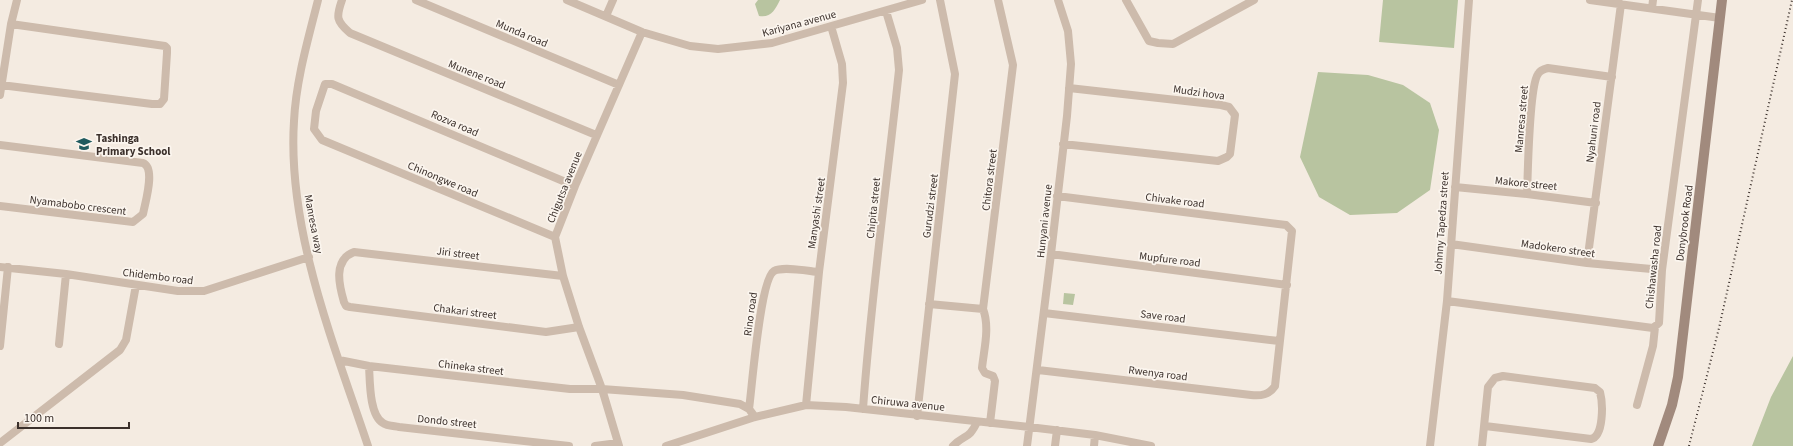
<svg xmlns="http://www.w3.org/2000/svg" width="1793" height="446" font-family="'Source Sans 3',sans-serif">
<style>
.green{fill:#b8c4a0}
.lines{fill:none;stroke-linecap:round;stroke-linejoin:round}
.street{stroke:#cdbbac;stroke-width:8}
.secondary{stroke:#a18a7d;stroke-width:10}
.rail{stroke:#3b302b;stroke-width:2;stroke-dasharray:1 3;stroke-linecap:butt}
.labels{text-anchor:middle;stroke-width:3.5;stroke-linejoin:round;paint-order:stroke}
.street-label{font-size:11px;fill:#3b302b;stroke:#fbf5ee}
.poi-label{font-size:11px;font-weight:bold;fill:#3b302b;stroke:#fbf5ee;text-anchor:start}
</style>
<rect width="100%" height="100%" fill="#f4ebe1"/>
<path class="green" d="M 758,0 L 780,0 C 775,10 771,18 759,16 L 755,4 Z
M 1383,0 L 1458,0 L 1454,48 L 1379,42 Z
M 1318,72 L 1368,75 L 1403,85 L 1430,103 L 1439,130 L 1430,190 L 1397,213 L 1350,215 L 1319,197 L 1300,157 Z
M 1064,293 L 1075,294 L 1073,305 L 1063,304 Z
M 1793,356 L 1793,446 L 1752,446 L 1771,397 Z"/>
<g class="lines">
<path class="street" d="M 318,0 C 308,40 296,80 294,121 C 287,230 334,344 368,446
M 342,0 C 336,17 336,21 350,33 L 596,135
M 416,0 L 619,85
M 567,0 L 642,32 L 690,46 L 718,49 L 772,43 L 922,0
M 1126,0 L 1149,41 L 1158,43 L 1173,44 L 1254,0
M 1590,0 L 1720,18
M 1652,8 L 1653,0
M 606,16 L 613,0
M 1,85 L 152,104 L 160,104 L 164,99 L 167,53 L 167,48 L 165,46 L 11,24
M 0,95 L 11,24 L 17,0
M 1063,144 L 1218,161 L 1227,157 L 1230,154 L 1235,115 L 1229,107 L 1221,105 L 1069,88
M 0,145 L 143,163 C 156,168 145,203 143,214 L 133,222 L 0,206
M 1455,187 L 1527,194 L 1596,203
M 1527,194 C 1528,172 1529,87 1538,74 C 1540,70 1544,69 1548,68 L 1612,77
M 555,237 L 322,140 L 314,129 L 316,111 L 325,84 L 332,84 L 575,186
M 1451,244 L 1587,263 L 1662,270
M 1051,254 L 1287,285
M 1587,263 L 1621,4
M 0,267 L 66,274 L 178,291 L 204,291 L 309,257
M 563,276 L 354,252 C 333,260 339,285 344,302 L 346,306 L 350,307 L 546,332 L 579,327
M 1447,301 L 1653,328 L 1659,323 L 1662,270 L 1698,0
M 929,304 L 983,309 L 1013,65 L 998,0
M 983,309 C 990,327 984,349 982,368 L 985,373 L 993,376 L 995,381 L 990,423
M 1044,313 L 1279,341
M 59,344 L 66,274
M 0,346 L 8,267
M 339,360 L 369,366 L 570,389 L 602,389 L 683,395 L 740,404 L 749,409 L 755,417
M 369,366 C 370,380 369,415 383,423 C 387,426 394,426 399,427 L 569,446
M 1038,370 L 1251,395 C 1261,396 1269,395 1275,386 L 1292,231 L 1286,225 L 1057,196
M 806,405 L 819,272 L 843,83 L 842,64 L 831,26
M 1637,405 L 1653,346 L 1655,327
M 749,409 C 752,388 760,279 774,271 C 783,266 808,271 819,272
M 863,409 C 871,296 887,183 899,70 L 897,48 L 886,11
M 917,416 L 955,74 L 940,0
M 0,443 L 120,350 L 126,340 L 136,285
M 595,446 L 618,443
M 619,446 L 602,389 L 579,327 L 563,276 L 555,237 L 575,186 L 642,32
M 666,446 L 755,417 L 806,405 L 846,407 L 1029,427 L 1095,435 L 1151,446
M 953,446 C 964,434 969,440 977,422
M 1027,446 L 1051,254 L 1067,116 L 1071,64 L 1068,31 L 1058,0
M 1055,446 L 1057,430
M 1094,446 L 1095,435
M 1430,446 L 1447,301 L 1469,0
M 1482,446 L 1488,387 L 1495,378 L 1503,376 L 1595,388 L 1600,392 C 1603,403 1604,436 1591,439 L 1485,426"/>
<path class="secondary" d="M 1658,446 L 1672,405 L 1678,377 L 1722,0"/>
<path class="rail" d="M 1689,446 L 1719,328 L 1792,0"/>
</g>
<defs>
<g id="school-bare" transform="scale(1.2)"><path d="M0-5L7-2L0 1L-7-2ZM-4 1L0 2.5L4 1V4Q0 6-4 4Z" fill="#1f5a5e" stroke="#fbf5ee" stroke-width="2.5" paint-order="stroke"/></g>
</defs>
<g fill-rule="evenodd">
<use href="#school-bare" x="84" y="144"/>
</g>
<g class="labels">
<g class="street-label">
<text transform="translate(799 23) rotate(-15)" y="4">Kariyana avenue</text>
<text transform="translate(522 33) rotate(23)" y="4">Munda road</text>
<text transform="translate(477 74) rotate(22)" y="4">Munene road</text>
<text transform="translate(1199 92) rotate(8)" y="4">Mudzi hova</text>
<text transform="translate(1521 119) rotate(-85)" y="4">Manresa street</text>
<text transform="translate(455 123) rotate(23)" y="4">Rozva road</text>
<text transform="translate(1593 132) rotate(-83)" y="4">Nyahuni road</text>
<text transform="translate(443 179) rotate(23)" y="4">Chinongwe road</text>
<text transform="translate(989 180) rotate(-83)" y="4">Chitora street</text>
<text transform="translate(1526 183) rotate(6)" y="4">Makore street</text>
<text transform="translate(564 187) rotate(-68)" y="4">Chigutsa avenue</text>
<text transform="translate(1175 200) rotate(7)" y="4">Chivake road</text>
<text transform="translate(78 205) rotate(7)" y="4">Nyamabobo crescent</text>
<text transform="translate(930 206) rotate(-83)" y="4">Gurudzi street</text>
<text transform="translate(873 208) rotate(-84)" y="4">Chipita street</text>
<text transform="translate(816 213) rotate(-82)" y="4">Manyashi street</text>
<text transform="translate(1044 221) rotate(-84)" y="4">Hunyani avenue</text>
<text transform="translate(1441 223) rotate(-86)" y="4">Johnny Tapedza street</text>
<text transform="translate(1684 223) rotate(-83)" y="4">Donybrook Road</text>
<text transform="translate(314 224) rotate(79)" y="4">Manresa way</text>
<text transform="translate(1558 248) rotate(8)" y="4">Madokero street</text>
<text transform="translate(458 253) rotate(7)" y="4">Jiri street</text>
<text transform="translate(1170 259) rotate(7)" y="4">Mupfure road</text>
<text transform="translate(1653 267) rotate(-84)" y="4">Chishawasha road</text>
<text transform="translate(158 276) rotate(7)" y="4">Chidembo road</text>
<text transform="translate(465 311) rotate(7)" y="4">Chakari street</text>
<text transform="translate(750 314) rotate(-82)" y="4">Rino road</text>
<text transform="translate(1163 316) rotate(7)" y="4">Save road</text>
<text transform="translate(471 367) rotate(7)" y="4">Chineka street</text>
<text transform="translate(1158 373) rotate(7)" y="4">Rwenya road</text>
<text transform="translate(908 403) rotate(6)" y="4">Chiruwa avenue</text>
<text transform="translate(447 421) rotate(6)" y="4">Dondo street</text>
</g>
<g class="poi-label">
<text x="96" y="142">Tashinga<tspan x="96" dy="13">Primary School</tspan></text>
</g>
</g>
<path d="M18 422v6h111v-6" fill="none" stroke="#3b302b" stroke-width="2"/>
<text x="24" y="422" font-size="12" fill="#3b302b" stroke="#fbf5ee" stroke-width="3" paint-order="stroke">100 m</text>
</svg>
